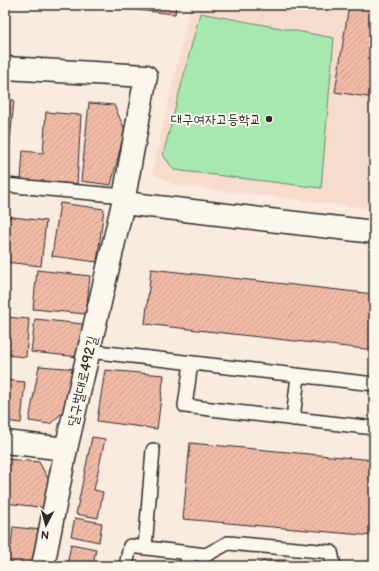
<svg xmlns="http://www.w3.org/2000/svg" width="379" height="571" font-family="'Balsamiq Sans','Poor Story',sans-serif">
<style>
.built{fill:#f7dccd}
.green{fill:#a7e7b0;stroke:#69896e}
.building{fill:url(#building-hatch);stroke:#2b2b2b}
.lines{fill:none;stroke-linecap:round;stroke-linejoin:round}
.service-casing{stroke:#2b2b2b;stroke-width:16}
.minor-casing{stroke:#2b2b2b;stroke-width:25}
.service{stroke:#fbf7ec;stroke-width:13}
.minor{stroke:#fbf7ec;stroke-width:22}
.poi-dot{fill:#2b2b2b;stroke:#fbf7ec;stroke-width:1.5}
.labels{text-anchor:middle;stroke-width:4;stroke-linejoin:round;paint-order:stroke}
.poi-label{font-size:14px;fill:#2b2b2b;stroke:#fbf7ec;text-anchor:end}
.street-label{font-size:14px;fill:#2b2b2b;stroke:#fbf7ec}
</style>
<defs>
<pattern id="building-hatch" width="6" height="6" patternUnits="userSpaceOnUse"><rect width="6" height="6" fill="#f1baa6"/><path d="M-1 1l2-2M0 6l6-6M5 7l2-2" fill="none" stroke="#cfa08f"/></pattern>
</defs>
<rect width="100%" height="100%" fill="#f9ebde"/>
<filter id="ink" filterUnits="userSpaceOnUse"><feTurbulence type="fractalNoise" baseFrequency=".025" numOctaves="2"/><feDisplacementMap in="SourceGraphic" scale="8" xChannelSelector="R" yChannelSelector="G"/><feConvolveMatrix kernelMatrix="1 2 1 2 8 2 1 2 1" color-interpolation-filters="sRGB"/></filter>
<g filter="url(#ink)">
<path class="built" d="M 191,5 L 374,5 L 374,209 L 174,185 L 152,173 Z"/>
<path class="green" d="M 200,13 L 334,38 L 321,188 L 174,170 L 163,155 Z"/>
<path class="building" d="M 89,5 L 176,5 L 175,14 Z
M 349,5 L 374,5 L 374,98 L 335,92 Z
M 5,99 L 14,100 L 8,163 L 5,163 Z
M 89,103 L 114,105 L 125,130 L 111,185 L 81,181 Z
M 46,112 L 81,115 L 77,184 L 21,180 L 23,151 L 43,153 Z
M 60,203 L 104,209 L 97,262 L 52,256 Z
M 5,216 L 46,221 L 41,266 L 5,262 Z
M 151,269 L 374,294 L 374,350 L 145,324 Z
M 37,270 L 90,276 L 86,314 L 33,309 Z
M 5,317 L 29,319 L 26,357 L 5,355 Z
M 35,319 L 83,324 L 80,357 L 31,352 Z
M 39,366 L 78,369 L 71,405 L 50,424 L 29,421 Z
M 105,370 L 164,375 L 157,429 L 97,421 Z
M 5,380 L 25,382 L 21,423 L 5,421 Z
M 92,437 L 105,439 L 94,490 L 103,492 L 98,518 L 76,514 Z
M 190,443 L 374,460 L 374,536 L 183,519 Z
M 5,459 L 39,462 L 50,482 L 47,508 L 5,503 Z
M 75,518 L 102,523 L 99,542 L 71,536 Z
M 13,527 L 41,530 L 30,566 L 5,566 L 5,545 L 11,546 Z
M 71,544 L 96,549 L 93,566 L 67,566 Z
M 266,560 L 288,560 L 302,566 L 252,566 Z"/>
<g class="lines">
<g class="service-casing">
<path id="service" d="M 5,185 L 124,196
M 89,351 L 374,384
M 191,363 L 185,406 L 374,428
M 293,419 L 298,376
M 145,548 L 153,450
M 126,566 L 130,546 L 206,555 L 228,543 L 331,552 L 334,566
M 187,566 L 188,554"/>
</g>
<g class="minor-casing">
<path id="minor" d="M 5,68 L 146,76 L 123,203 L 66,449 L 43,566
M 123,203 L 374,232
M 5,442 L 66,449"/>
</g>
<use href="#service" class="service"/>
<use href="#minor" class="minor"/>
</g>
</g>
<circle class="poi-dot" cx="269" cy="119" r="4"/>
<g class="labels">
<g class="poi-label">
<text x="261" y="124">대구여자고등학교</text>
</g>
<g class="street-label">
<text transform="translate(82 381) rotate(-77)" y="5">달구벌대로492길</text>
</g>
</g>
<rect width="379" height="571" fill="none" stroke="#fbf7ec" stroke-width="20"/>
<rect x="10" y="10" width="359" height="551" fill="none" stroke="#2b2b2b" stroke-width="1.5" filter="url(#ink)"/>
<g transform="translate(46 525) rotate(186)" stroke="#fbf7ec" stroke-width="3" paint-order="stroke">
<path d="M0-3L7 15L0 10L-7 15Z" fill="#2b2b2b"/>
<text y="-6" font-size="11" font-weight="bold" text-anchor="middle" fill="#2b2b2b">N</text>
</g>
</svg>
